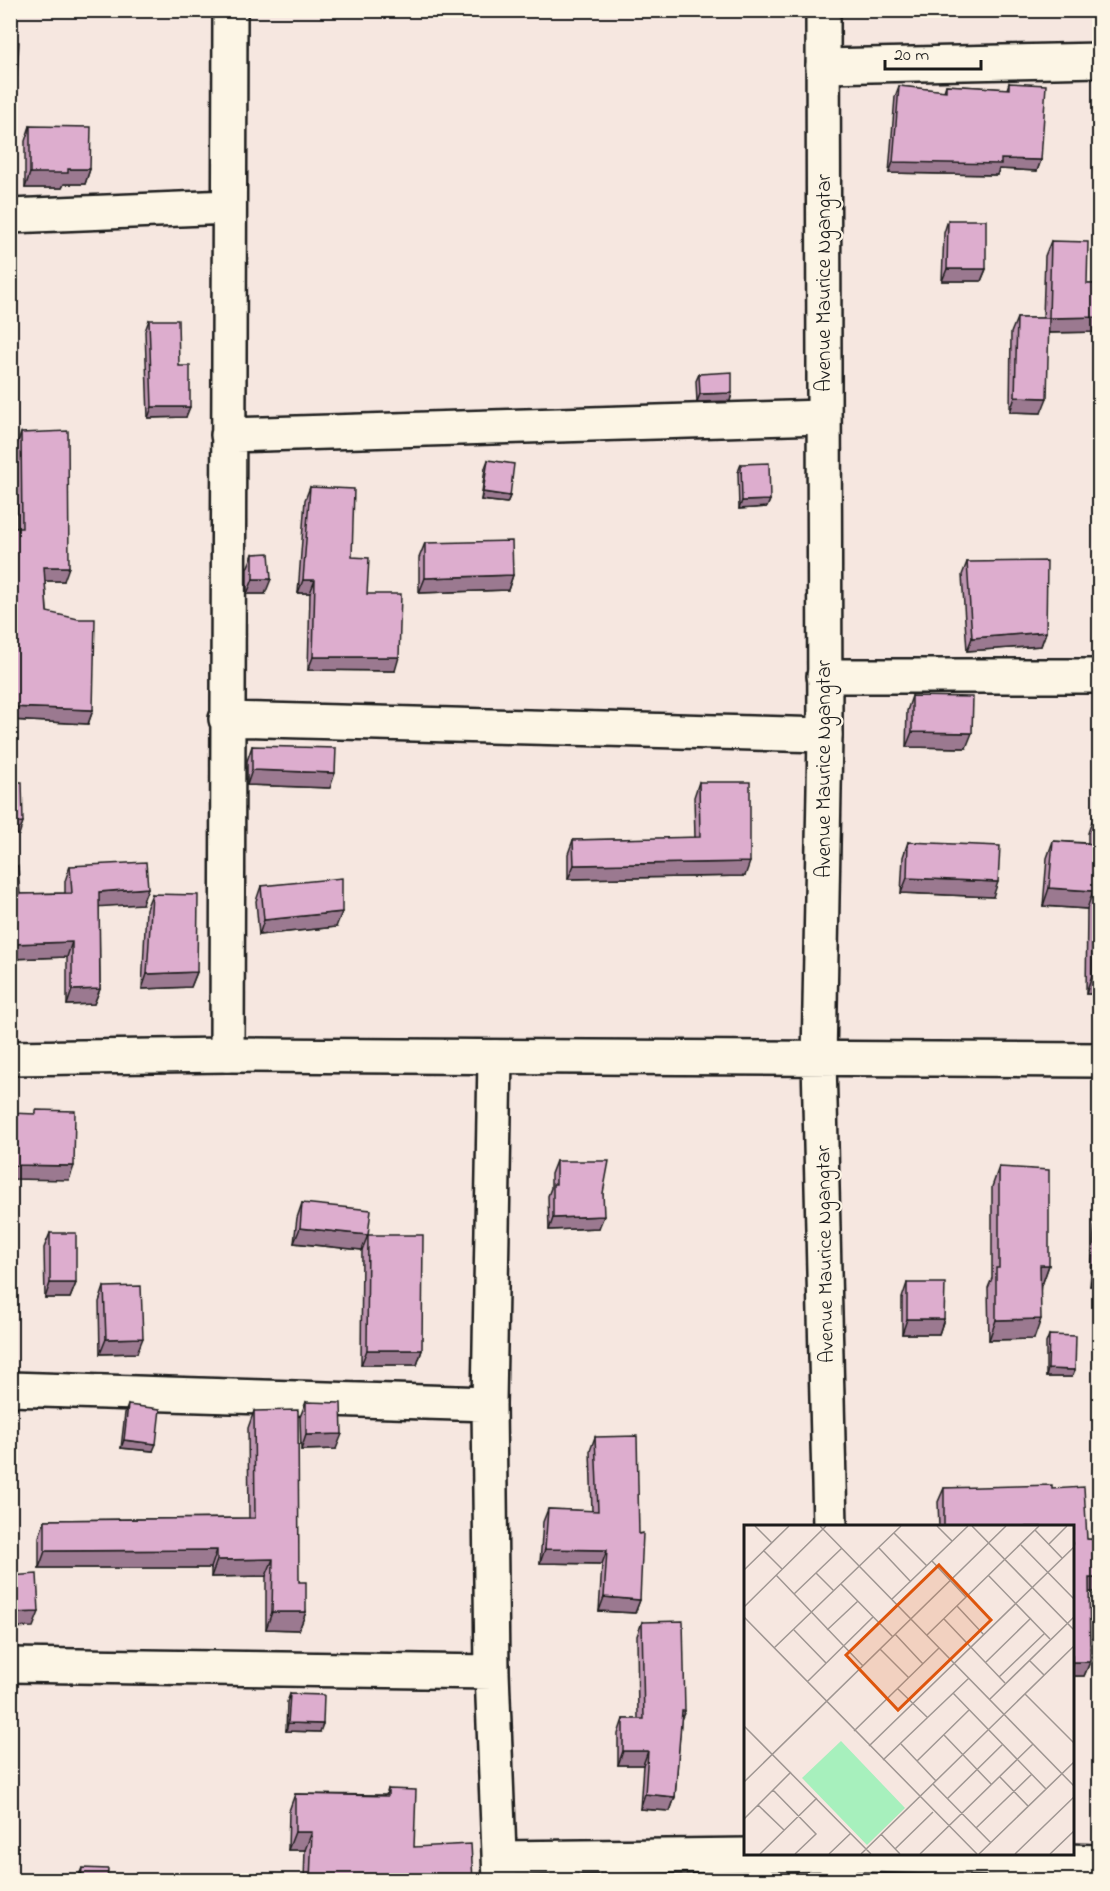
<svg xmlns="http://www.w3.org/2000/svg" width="1110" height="1891" font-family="'Indie Flower',sans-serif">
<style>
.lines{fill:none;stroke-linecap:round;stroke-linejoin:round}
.street-casing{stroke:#1c1c1c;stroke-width:38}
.secondary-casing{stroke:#1c1c1c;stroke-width:38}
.street{stroke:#fcf5e5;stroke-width:33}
.secondary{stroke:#fcf5e5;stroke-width:33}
.wall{fill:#be95b1;stroke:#1c1c1c;stroke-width:1.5}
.shaded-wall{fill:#9b7990;stroke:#1c1c1c;stroke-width:1.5}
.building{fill:#ddadce;stroke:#1c1c1c;stroke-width:1.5}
.labels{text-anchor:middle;stroke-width:4.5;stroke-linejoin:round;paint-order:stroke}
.street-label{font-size:21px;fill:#1c1c1c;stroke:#fcf5e5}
.inset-road{fill:none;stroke:#9f9692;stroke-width:1.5}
.view{fill:#de560d;fill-opacity:0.15;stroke:#de560d;stroke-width:3}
.inset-edge{fill:none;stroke:#1c1c1c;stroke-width:3}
</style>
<rect width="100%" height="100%" fill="#f6e7e0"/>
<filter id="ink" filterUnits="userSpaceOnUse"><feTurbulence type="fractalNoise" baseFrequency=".0167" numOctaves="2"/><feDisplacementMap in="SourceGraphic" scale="12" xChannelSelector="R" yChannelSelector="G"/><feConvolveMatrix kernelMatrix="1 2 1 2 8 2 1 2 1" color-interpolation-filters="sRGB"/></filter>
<g filter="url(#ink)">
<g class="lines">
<g class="street-casing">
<path id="street" d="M 823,66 L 1100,60
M 10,216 L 229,207
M 228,435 L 823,417
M 824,676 L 1100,676
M 226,719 L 825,735
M 227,1055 L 230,10
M 495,1057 L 489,1404 L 492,1672 L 500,1880
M 10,1389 L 489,1404
M 10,1665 L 492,1672
M 500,1858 L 837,1854 L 1100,1862"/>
</g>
<g class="secondary-casing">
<path id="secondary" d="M 823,10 L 825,735 L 819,1060 L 830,1526
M 10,1058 L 227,1055 L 1100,1060
M 837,1880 L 837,1854"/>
</g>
<use href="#street" class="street"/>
<use href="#secondary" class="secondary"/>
</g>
<path class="wall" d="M 1009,83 L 1041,160 L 1037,171 L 999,169 L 997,175 L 889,173 L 895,97 L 899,86 L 944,91 L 946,85 L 1007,89 Z
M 30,126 L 90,169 L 85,184 L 64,184 L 62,188 L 25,188 L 25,141 Z
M 948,220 L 986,269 L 981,281 L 942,281 L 944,233 Z
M 1051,241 L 1087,284 L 1100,284 L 1100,332 L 1048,333 L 1041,413 L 1010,412 L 1011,333 L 1017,318 L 1043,318 L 1045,256 Z
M 149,320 L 179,366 L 186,417 L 148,418 L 145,331 Z
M 699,374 L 732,393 L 730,401 L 697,402 L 696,381 Z
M 21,433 L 64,581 L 45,581 L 47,612 L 93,710 L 88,724 L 10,720 L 10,528 L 17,528 L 16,447 Z
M 488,460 L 510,496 L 507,503 L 481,500 L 485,468 Z
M 741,464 L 770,500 L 767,507 L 739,509 L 738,472 Z
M 310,487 L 352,557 L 367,594 L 395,671 L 308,670 L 310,593 L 298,593 L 305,500 Z
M 425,543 L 513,575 L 508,590 L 419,593 L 419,558 Z
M 253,554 L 265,594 L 247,594 L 247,569 Z
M 967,562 L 1046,632 L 1041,646 L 967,651 L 962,575 Z
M 912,696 L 966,748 L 906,747 L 907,711 Z
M 252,746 L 330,788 L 247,785 L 247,761 Z
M 699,782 L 745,876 L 568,879 L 568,854 L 573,840 L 695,838 L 694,797 Z
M 1094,815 L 1100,816 L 1100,994 L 1086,994 L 1087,909 L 1043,906 L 1047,858 L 1053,841 L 1088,843 L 1088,833 Z
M 908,842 L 993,897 L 901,893 L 903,857 Z
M 10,866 L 20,894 L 65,893 L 65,881 L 70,866 L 142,904 L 99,906 L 100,989 L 94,1004 L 67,1005 L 67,957 L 10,959 Z
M 261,886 L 336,927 L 259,935 L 256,901 Z
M 152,894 L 197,972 L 191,987 L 142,989 L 146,909 Z
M 556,1161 L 603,1193 L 599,1228 L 549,1230 L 548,1196 L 551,1188 L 551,1174 Z
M 999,1167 L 1049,1265 L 1042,1285 L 1041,1285 L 1034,1339 L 989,1340 L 988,1288 L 992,1278 L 992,1187 Z
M 1100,1184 L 1100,1286 L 1090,1286 L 1097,1192 Z
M 302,1203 L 368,1235 L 422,1350 L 417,1365 L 361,1365 L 362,1250 L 294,1243 L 297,1218 Z
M 50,1233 L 76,1283 L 70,1298 L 45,1298 L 44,1248 Z
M 907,1283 L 944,1319 L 939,1334 L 902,1334 L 902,1298 Z
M 104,1287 L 137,1353 L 100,1354 L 99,1302 Z
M 1049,1335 L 1072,1377 L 1046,1377 L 1046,1343 Z
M 306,1402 L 336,1449 L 301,1450 L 300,1417 Z
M 128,1405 L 153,1451 L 121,1448 L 125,1413 Z
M 254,1411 L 299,1582 L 306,1612 L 299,1630 L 266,1629 L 266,1576 L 211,1577 L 211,1568 L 39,1568 L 39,1537 L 45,1520 L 249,1518 L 248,1428 Z
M 595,1437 L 640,1600 L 635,1613 L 599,1611 L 602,1564 L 540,1563 L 543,1522 L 548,1509 L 592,1511 L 590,1451 Z
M 944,1488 L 1052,1489 L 1087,1539 L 1100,1540 L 1100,1592 L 1089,1592 L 1090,1662 L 1084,1676 L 1072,1676 L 1072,1527 L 939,1527 L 938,1502 Z
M 642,1622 L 685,1711 L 681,1720 L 675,1797 L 670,1811 L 640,1809 L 643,1765 L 618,1765 L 618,1734 L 623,1719 L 638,1719 L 637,1636 Z
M 290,1694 L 320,1732 L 286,1731 L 287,1702 Z
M 388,1789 L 414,1847 L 473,1881 L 304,1881 L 305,1850 L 288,1850 L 289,1811 L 295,1794 L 386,1795 Z
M 82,1868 L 107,1881 L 79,1881 L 79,1875 Z"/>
<path class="shaded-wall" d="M 10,76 L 17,76 L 12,89 L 10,89 Z
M 1001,159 L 1041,160 L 1037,171 L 999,169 L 997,175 L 889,173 L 893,162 Z
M 68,169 L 90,169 L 85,184 L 64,184 L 62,188 L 25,188 L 30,173 Z
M 947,269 L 986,269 L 981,281 L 942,281 Z
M 1100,317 L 1100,332 L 1043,333 L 1049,318 Z
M 732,393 L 730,401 L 697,402 L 700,394 Z
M 1015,397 L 1047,398 L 1041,413 L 1010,412 Z
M 152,407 L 190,407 L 186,417 L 148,418 Z
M 483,492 L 510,496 L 507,503 L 481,500 Z
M 770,500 L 767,507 L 739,509 L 742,501 Z
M 44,567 L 69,567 L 64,581 L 39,581 Z
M 513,575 L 508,590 L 419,593 L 425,578 Z
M 253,579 L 271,579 L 265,594 L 247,594 Z
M 303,580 L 315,580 L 310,593 L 298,593 Z
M 1046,632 L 1041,646 L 967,651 L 972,638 Z
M 313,657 L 399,657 L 395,671 L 308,670 Z
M 10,707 L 93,710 L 88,724 L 10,720 Z
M 912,732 L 972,733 L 966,748 L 906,747 Z
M 252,770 L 335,773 L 330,788 L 247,785 Z
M 23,822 L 19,835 L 10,835 L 10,823 Z
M 750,862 L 745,876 L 568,879 L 574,865 Z
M 907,878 L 998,882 L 993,897 L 901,893 Z
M 148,888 L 142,904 L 94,907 L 99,892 Z
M 1049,888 L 1093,891 L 1087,909 L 1043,906 Z
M 342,912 L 336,927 L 259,935 L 264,920 Z
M 72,942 L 67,957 L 10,959 L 10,944 Z
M 197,972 L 191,987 L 142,989 L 147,974 Z
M 1092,976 L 1100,976 L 1100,994 L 1086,994 Z
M 100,989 L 94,1004 L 67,1005 L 72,990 Z
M 10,1165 L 74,1166 L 69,1180 L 10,1179 Z
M 604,1216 L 599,1228 L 549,1230 L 553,1218 Z
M 300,1228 L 368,1235 L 362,1250 L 294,1243 Z
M 1040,1265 L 1049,1265 L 1042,1285 L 1033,1285 Z
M 1096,1271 L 1100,1271 L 1100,1286 L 1090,1286 Z
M 50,1283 L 76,1283 L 70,1298 L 45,1298 Z
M 907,1319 L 944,1319 L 939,1334 L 902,1334 Z
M 1041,1319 L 1034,1339 L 989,1340 L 996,1320 Z
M 143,1338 L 137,1353 L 100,1354 L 106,1339 Z
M 367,1350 L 422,1350 L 417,1365 L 361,1365 Z
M 1048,1369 L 1075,1370 L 1072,1377 L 1046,1377 Z
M 342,1434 L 336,1449 L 301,1450 L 306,1435 Z
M 124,1440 L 156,1444 L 153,1451 L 121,1448 Z
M 545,1549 L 607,1550 L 602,1564 L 540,1563 Z
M 217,1550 L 211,1568 L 39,1568 L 45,1551 Z
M 273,1559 L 266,1576 L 211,1577 L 217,1560 Z
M 1089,1578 L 1100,1578 L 1100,1592 L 1084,1592 Z
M 604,1597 L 640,1600 L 635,1613 L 599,1611 Z
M 39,1612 L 33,1627 L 10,1628 L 10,1613 Z
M 272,1612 L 306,1612 L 299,1630 L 266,1629 Z
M 1072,1662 L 1090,1662 L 1084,1676 L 1072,1676 Z
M 288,1723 L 323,1724 L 320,1732 L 286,1731 Z
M 623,1751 L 648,1751 L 643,1765 L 618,1765 Z
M 645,1794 L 675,1797 L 670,1811 L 640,1809 Z
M 295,1832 L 312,1832 L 305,1850 L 288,1850 Z"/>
<path class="building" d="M 10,41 L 19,42 L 17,76 L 10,76 Z
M 1009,83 L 1046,85 L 1041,160 L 1001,159 L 1001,164 L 893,162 L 899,86 L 946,91 L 946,85 L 1009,89 Z
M 30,126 L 91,127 L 90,169 L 68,169 L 68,173 L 30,173 Z
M 948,220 L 986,220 L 986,269 L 947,269 Z
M 1051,241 L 1088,242 L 1087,284 L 1100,284 L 1100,317 L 1049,318 Z
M 1017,318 L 1049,318 L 1047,398 L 1015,397 Z
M 149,320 L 178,320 L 179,366 L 190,366 L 190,407 L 152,407 Z
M 732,372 L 732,393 L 700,394 L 699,374 Z
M 68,431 L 69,567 L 44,567 L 47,612 L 78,619 L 95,619 L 93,710 L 10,707 L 10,528 L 22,528 L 21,433 Z
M 488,460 L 514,464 L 510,496 L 483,492 Z
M 769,463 L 770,500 L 742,501 L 741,464 Z
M 310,487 L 354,489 L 352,557 L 369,558 L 367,594 L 401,594 L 399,657 L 313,657 L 315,580 L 303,580 Z
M 512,541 L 513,575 L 425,578 L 425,543 Z
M 269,553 L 271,579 L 253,579 L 253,554 Z
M 1047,561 L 1046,632 L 972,638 L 967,562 Z
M 912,696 L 973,697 L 972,733 L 912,732 Z
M 252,746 L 336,748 L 335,773 L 252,770 Z
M 10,782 L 22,782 L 23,822 L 10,823 Z
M 699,782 L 750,782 L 750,862 L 574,865 L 573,840 L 700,837 Z
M 1094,815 L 1100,816 L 1100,976 L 1092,976 L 1093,891 L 1049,888 L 1053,841 L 1094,844 Z
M 908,842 L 1000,846 L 998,882 L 907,878 Z
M 146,862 L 148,888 L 99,892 L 100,989 L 72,990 L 72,942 L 10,944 L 10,866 L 18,866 L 20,894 L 72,893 L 70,866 Z
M 342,878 L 342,912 L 264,920 L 261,886 Z
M 152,894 L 198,895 L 197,972 L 147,974 Z
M 36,1110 L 75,1111 L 74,1166 L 10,1165 L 10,1113 L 36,1114 Z
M 556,1161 L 609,1161 L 603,1193 L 604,1216 L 553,1218 L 553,1184 L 556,1184 Z
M 999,1167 L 1049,1170 L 1049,1265 L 1040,1265 L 1041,1319 L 996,1320 L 996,1268 L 999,1268 Z
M 302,1203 L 371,1210 L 368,1235 L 300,1228 Z
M 1100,1216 L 1100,1271 L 1096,1271 Z
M 50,1233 L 76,1233 L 76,1283 L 50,1283 Z
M 368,1235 L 423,1235 L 422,1350 L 367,1350 Z
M 907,1283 L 945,1283 L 944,1319 L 907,1319 Z
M 141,1286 L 143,1338 L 106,1339 L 104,1287 Z
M 1049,1335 L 1076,1336 L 1075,1370 L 1048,1369 Z
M 306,1402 L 341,1403 L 342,1434 L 306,1435 Z
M 128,1405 L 160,1409 L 156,1444 L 124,1440 Z
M 298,1410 L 299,1582 L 306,1582 L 306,1612 L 272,1612 L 273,1559 L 217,1560 L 217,1550 L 45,1551 L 45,1520 L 255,1518 L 254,1411 Z
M 637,1436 L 639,1534 L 643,1533 L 640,1600 L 604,1597 L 607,1550 L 545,1549 L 548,1509 L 598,1511 L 595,1437 Z
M 1052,1485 L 1052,1489 L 1084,1487 L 1087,1539 L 1100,1540 L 1100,1578 L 1089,1578 L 1090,1662 L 1072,1662 L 1072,1527 L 944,1527 L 944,1488 Z
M 37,1574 L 39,1612 L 10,1613 L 10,1576 Z
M 683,1621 L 685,1711 L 682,1711 L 675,1797 L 645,1794 L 648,1751 L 623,1751 L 623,1719 L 644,1719 L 642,1622 Z
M 290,1694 L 324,1695 L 323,1724 L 288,1723 Z
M 388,1789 L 416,1790 L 414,1847 L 471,1844 L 473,1881 L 310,1881 L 312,1832 L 295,1832 L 295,1794 L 388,1796 Z
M 82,1868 L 108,1869 L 107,1881 L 81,1881 Z
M 964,1879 L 964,1881 L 936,1881 Z"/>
</g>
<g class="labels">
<g class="street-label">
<text transform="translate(823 283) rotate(-90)" y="7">Avenue Maurice Ngangtar</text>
<text transform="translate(823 769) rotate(-90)" y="7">Avenue Maurice Ngangtar</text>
<text transform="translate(824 1254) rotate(-91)" y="7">Avenue Maurice Ngangtar</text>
</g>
</g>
<g transform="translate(744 1525)">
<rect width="330" height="330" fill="#f6e7e0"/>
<path d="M 97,216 L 161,283 L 123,320 L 58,253 Z" fill="#a7f0bd"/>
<path class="inset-road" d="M 11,1 L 28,18M 76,1 L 330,261M 193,1 L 208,16M 228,1 L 330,105M 291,5 L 318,33M 150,8 L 183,41M 305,19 L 323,1M 277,20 L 330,74M 135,23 L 167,57M 20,26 L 38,44M 188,36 L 222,72M 0,45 L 45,1M 72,48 L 90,66M 32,50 L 119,141M 244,50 L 306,114M 97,59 L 149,112M 50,69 L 98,23M 148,74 L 224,1M 213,81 L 240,110M 0,82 L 82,1M 0,92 L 233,329M 200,94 L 261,158M 50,105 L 82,138M 83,105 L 114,76M 151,109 L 179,139M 183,110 L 295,1M 30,123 L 157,1M 136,124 L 165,153M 285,135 L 300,150M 241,138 L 287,93M 255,152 L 301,108M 63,157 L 129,92M 154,164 L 184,193M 209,168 L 302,264M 281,169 L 330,218M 246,174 L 330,92M 0,201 L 127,329M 110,206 L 195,123M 200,210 L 248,260M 157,219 L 192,256M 125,221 L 330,22M 139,235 L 225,153M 173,236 L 225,185M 256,252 L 284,281M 0,257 L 262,1M 189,259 L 247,318M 29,265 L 72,309 L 51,329M 203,274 L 259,219M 14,280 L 40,305M 0,294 L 47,247M 232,303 L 288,249M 137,309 L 156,329M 151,324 L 189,287M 16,329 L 73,273M 85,329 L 107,308M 117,329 L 330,121M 176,329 L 289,219M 235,329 L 330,237M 271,329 L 330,272M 306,329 L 330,306"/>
<path class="view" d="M 195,40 L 247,95 L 154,185 L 102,130 Z"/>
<rect width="330" height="330" class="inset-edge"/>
</g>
<rect width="1110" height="1891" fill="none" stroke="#fcf5e5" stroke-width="36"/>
<rect x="18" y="18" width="1074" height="1855" fill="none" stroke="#1c1c1c" stroke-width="2" filter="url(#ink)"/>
<path d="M885 60v9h96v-9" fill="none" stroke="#1c1c1c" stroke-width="3"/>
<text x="894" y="60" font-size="18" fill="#1c1c1c" stroke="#fcf5e5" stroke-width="4.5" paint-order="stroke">20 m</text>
</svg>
